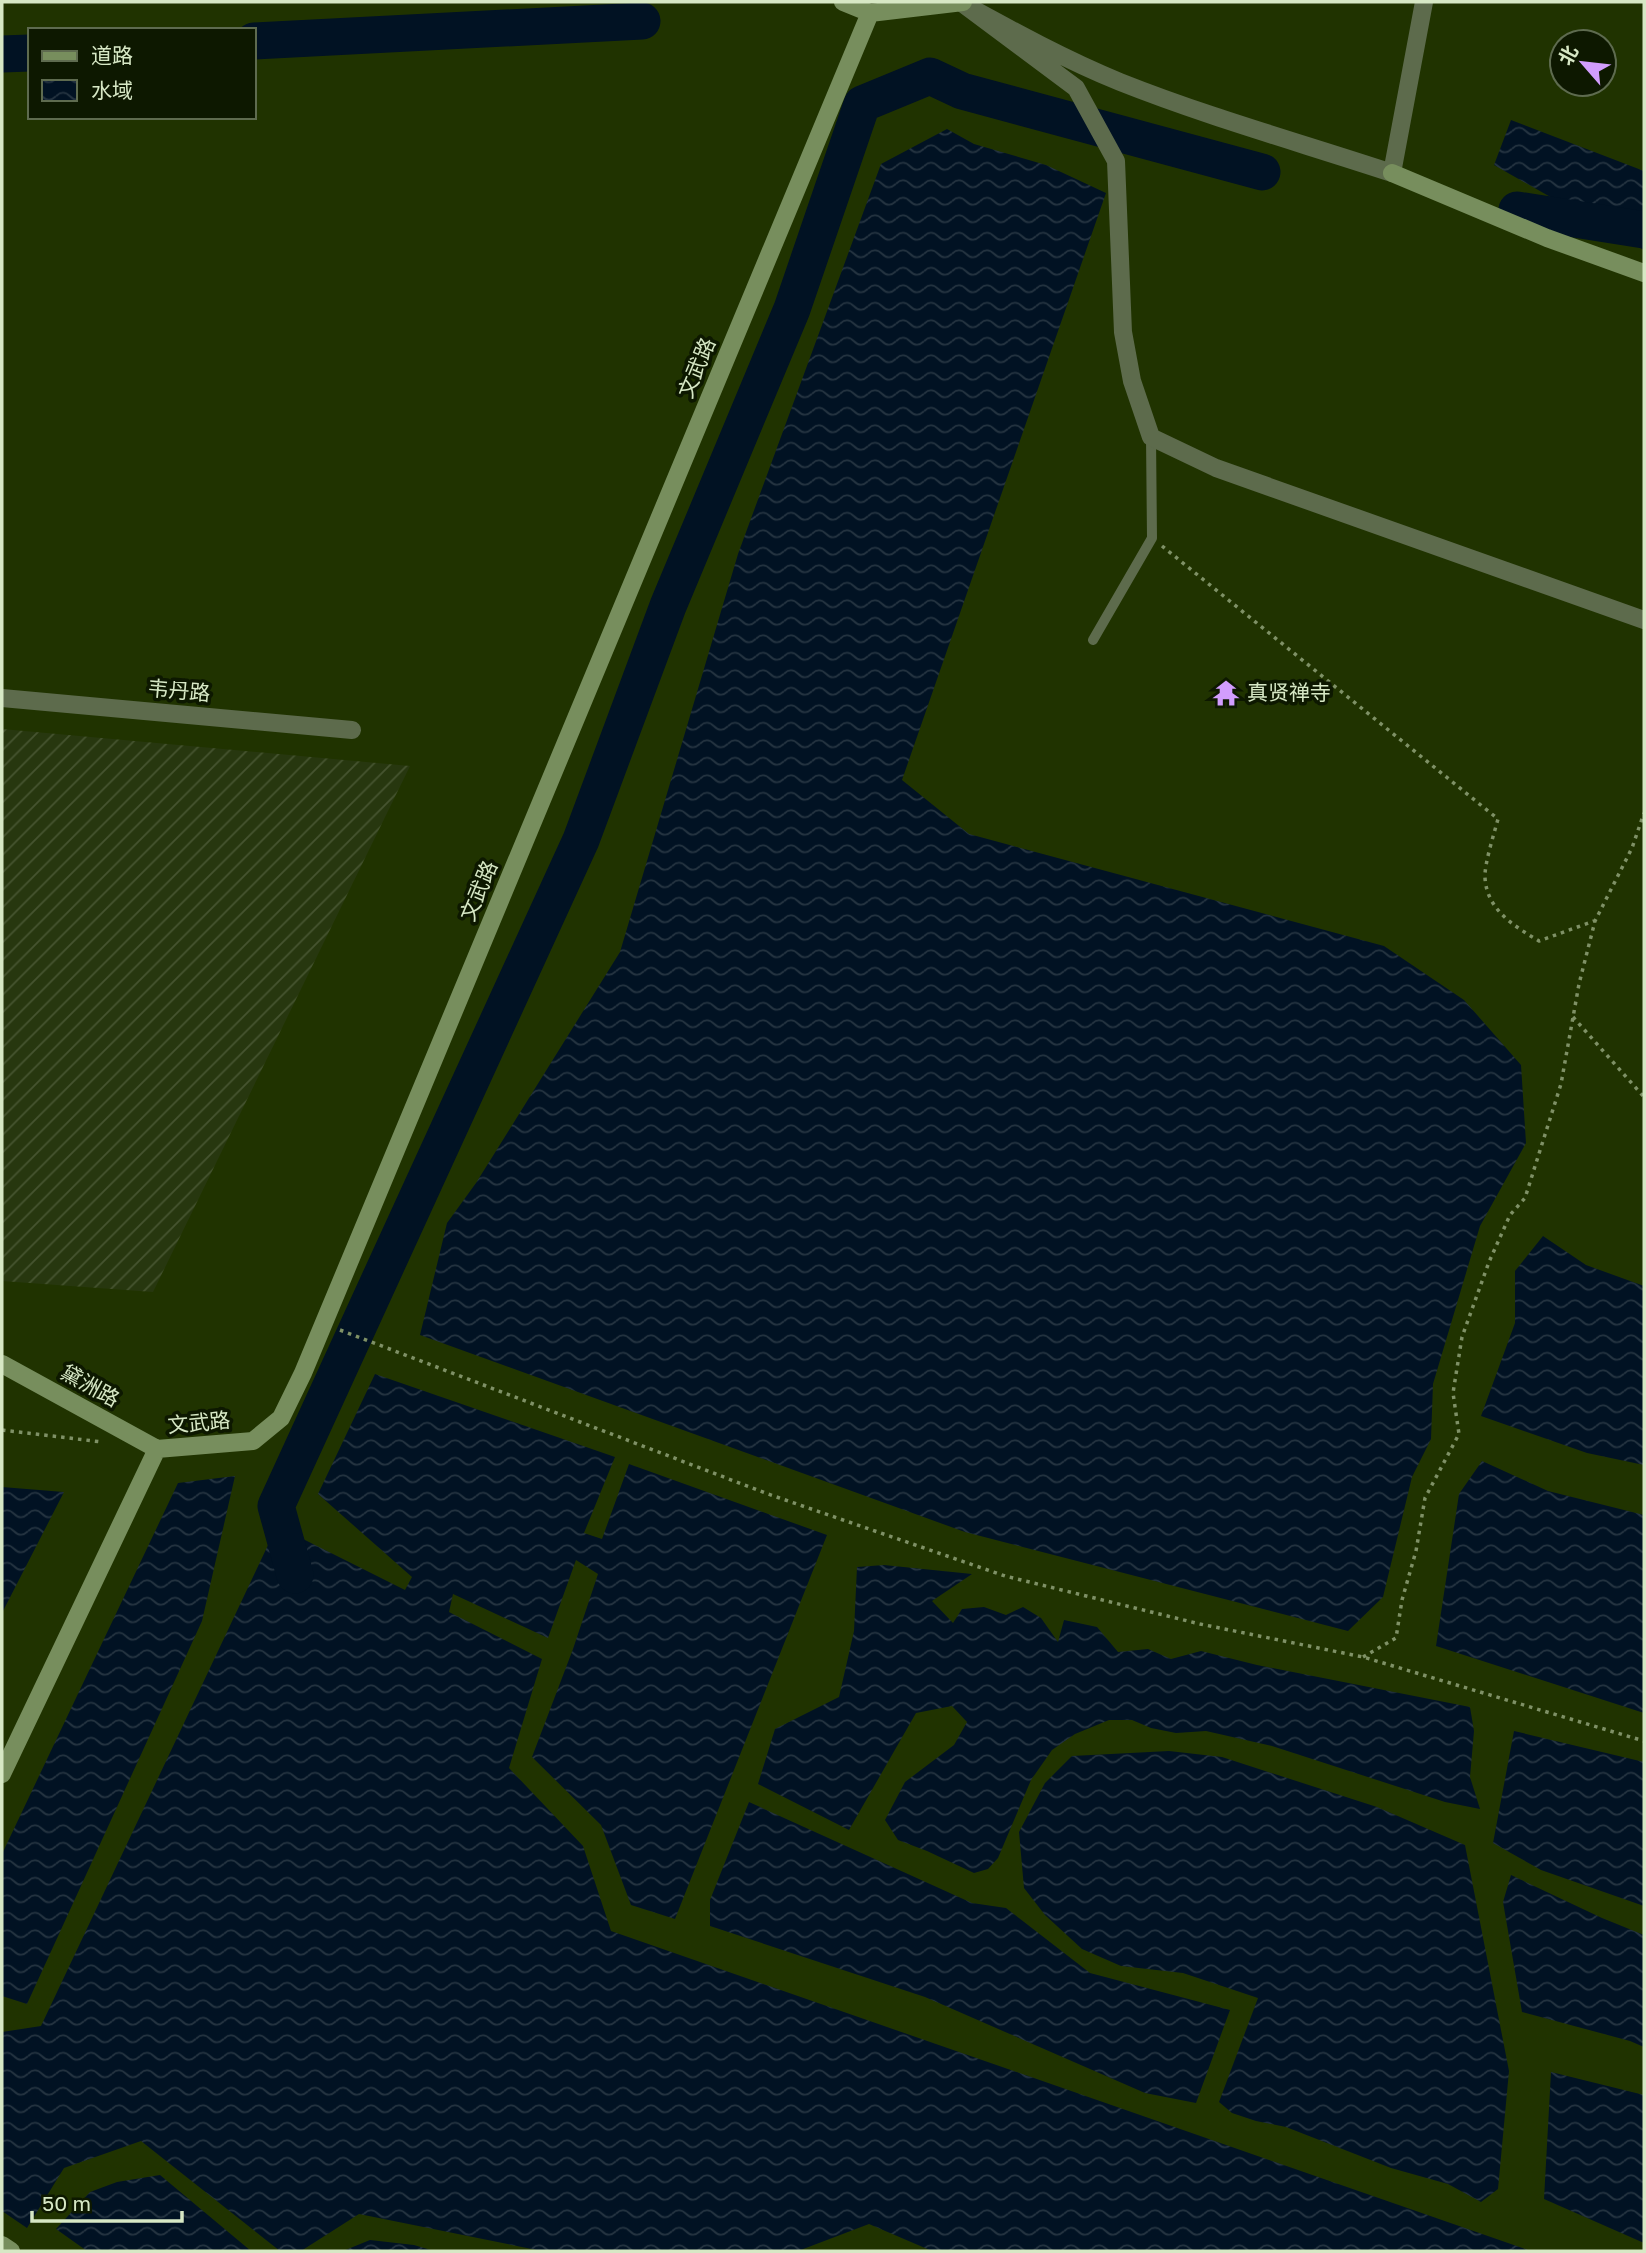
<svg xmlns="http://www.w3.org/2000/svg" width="1646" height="2253" font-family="'Golos Text','Noto Sans SC',sans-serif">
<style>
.industrial{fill:url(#industrial-furrows)}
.water{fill:url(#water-waves)}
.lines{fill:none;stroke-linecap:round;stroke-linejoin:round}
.river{stroke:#011223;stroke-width:37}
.path{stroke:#7f9166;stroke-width:3.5;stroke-dasharray:3.5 5;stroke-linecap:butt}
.lane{stroke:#5d6b4c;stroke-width:10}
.street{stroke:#5d6b4c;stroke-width:18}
.secondary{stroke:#778e5d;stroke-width:18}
.labels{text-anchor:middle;stroke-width:7;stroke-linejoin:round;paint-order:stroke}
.street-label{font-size:21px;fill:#d7e8c5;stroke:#0d1800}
.poi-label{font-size:21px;fill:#d7e8c5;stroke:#0d1800;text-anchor:start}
</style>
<defs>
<pattern id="industrial-furrows" width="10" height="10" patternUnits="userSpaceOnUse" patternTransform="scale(1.75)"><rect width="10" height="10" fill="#27370f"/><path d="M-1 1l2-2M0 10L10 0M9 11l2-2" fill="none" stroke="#465430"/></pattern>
<pattern id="water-waves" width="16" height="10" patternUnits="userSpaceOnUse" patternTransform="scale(1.75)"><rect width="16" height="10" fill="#011223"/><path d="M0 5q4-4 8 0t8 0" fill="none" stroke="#253441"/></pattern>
</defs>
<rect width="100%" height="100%" fill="#203300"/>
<path class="industrial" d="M 2,729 L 410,766 L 153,1292 L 2,1281 Z"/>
<path class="water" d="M 1511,120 L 1644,171 L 1644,250 L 1494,165 Z
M 947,129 L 974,144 L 1046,165 L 1106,193 L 902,780 L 969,834 L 1384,946 L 1464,1000 L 1521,1065 L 1526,1143 L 1480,1226 L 1433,1384 L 1431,1439 L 1412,1477 L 1383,1597 L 1348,1631 L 965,1532 L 420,1335 L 447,1223 L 476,1183 L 620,952 L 738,554 L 881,164 Z
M 1543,1236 L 1586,1265 L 1644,1286 L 1644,1465 L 1587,1453 L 1481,1416 L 1515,1323 L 1515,1271 Z
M 375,1374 L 615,1457 L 584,1533 L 602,1539 L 629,1464 L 827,1535 L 675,1919 L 631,1905 L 601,1825 L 532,1757 L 573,1649 L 598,1574 L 576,1560 L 548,1638 L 453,1594 L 449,1612 L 542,1659 L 509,1768 L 583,1846 L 611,1931 L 1531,2251 L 932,2251 L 869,2224 L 798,2251 L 542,2251 L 359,2214 L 301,2251 L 280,2251 L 141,2141 L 64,2168 L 27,2228 L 2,2211 L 2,2032 L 41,2026 L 277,1526 L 405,1590 L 412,1577 L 318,1494 Z
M 1482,1461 L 1548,1491 L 1644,1515 L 1644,1713 L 1436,1646 L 1459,1494 Z
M 235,1476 L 202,1621 L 27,2004 L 2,1996 L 2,1854 L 178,1483 Z
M 2,1487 L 64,1492 L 2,1613 Z
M 884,1565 L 972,1574 L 932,1601 L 953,1623 L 962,1609 L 984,1607 L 1006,1615 L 1023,1607 L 1041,1618 L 1058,1642 L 1064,1620 L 1097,1627 L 1118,1652 L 1148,1649 L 1171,1659 L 1201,1651 L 1257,1665 L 1470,1707 L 1474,1731 L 1470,1777 L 1480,1809 L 1445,1802 L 1272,1746 L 1206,1731 L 1176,1733 L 1151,1728 L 1132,1720 L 1109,1720 L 1075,1734 L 1052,1750 L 1031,1780 L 998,1858 L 988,1869 L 974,1873 L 927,1851 L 898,1840 L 885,1820 L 905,1782 L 954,1745 L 967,1722 L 952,1706 L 916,1713 L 849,1830 L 758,1784 L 775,1729 L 839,1697 L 854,1631 L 857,1567 Z
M 1514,1731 L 1644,1762 L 1644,1906 L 1541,1870 L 1493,1843 Z
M 1169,1751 L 1222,1757 L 1377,1807 L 1465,1845 L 1509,2071 L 1498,2189 L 1481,2202 L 1448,2184 L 1391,2168 L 1286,2127 L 1256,2121 L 1232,2113 L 1219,2102 L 1258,1998 L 1183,1973 L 1121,1966 L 1082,1949 L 1045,1915 L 1024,1888 L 1019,1832 L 1045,1783 L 1072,1756 Z
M 749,1802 L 972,1903 L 1006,1908 L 1090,1973 L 1230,2010 L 1196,2103 L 1145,2093 L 925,1997 L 710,1926 L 710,1900 Z
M 1511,1875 L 1602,1918 L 1644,1935 L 1644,2047 L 1630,2041 L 1522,2012 L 1503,1902 Z
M 1551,2072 L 1644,2095 L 1644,2243 L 1544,2199 Z
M 160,2175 L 251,2251 L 87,2251 L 56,2229 L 90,2192 L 117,2182 Z
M 370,2240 L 414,2245 L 434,2251 L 343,2251 Z"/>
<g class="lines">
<path class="river" d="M 254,41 L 642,21
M 2,54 L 30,53
M 1517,210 L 1644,230
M 295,1575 L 276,1506 L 581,840 L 668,606 L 792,309 L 862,104 L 930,76 L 962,91 L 1262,172"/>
<path class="path" d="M 1162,546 L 1498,819 C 1494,834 1484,865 1485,878 C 1487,910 1514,926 1539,941 L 1594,921
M 1573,1017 L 1644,1097
M 340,1330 L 768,1494 L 1005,1576 L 1200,1624 L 1363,1657 L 1644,1741
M 2,1430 L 102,1442
M 1363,1657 L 1396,1638 L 1402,1600 L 1416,1551 L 1425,1498 L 1459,1434 L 1453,1393 L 1462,1337 L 1489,1262 L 1510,1215 L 1525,1198 L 1561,1084 L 1579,984 L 1595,921 L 1632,848 L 1644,813"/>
<path class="lane" d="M 1093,640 L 1152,538 L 1151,437"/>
<path class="street" d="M 1424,2 L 1392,173 C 1301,143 1208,117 1120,82 C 1066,60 1013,31 962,3 L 1076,88 L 1116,161 L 1123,332 L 1132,381 L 1151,437 L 1216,468 L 1644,620
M 2,698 L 352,730"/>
<path class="secondary" d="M 843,2 L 870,13
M 1392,173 L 1547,238 L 1644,273
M 2,1364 L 157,1449
M 2,1774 L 157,1449 L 253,1441 L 281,1418 L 303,1373 L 870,13 L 963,2
M 2,2245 L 11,2251"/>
</g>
<defs>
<g id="temple-bare" transform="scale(2.1)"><path d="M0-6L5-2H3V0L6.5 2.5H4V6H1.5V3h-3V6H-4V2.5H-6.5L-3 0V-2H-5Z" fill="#d29dfd" stroke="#0d1800" stroke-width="2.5" paint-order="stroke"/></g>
</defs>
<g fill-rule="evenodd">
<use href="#temple-bare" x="1226" y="693"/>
</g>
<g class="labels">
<g class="street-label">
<text transform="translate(697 368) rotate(-67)" y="7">文武路</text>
<text transform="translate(179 691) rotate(5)" y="7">韦丹路</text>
<text transform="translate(479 891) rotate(-67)" y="7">文武路</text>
<text transform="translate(90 1386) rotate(29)" y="7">黛洲路</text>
<text transform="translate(199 1423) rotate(-5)" y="7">文武路</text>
</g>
<g class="poi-label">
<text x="1247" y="700">真贤禅寺</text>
</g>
</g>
<rect width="1646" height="2253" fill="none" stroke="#d7e8c5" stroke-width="7"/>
<rect x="28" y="28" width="228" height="91" fill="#0d1800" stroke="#5e6b4f" stroke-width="2"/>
<rect x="42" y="51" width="35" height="10" fill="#778e5d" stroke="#5e6b4f" stroke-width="2"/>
<text x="91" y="63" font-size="21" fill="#d7e8c5">道路</text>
<rect x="42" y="80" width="35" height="21" fill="url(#water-waves)" stroke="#5e6b4f" stroke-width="2"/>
<text x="91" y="98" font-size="21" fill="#d7e8c5">水域</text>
<g transform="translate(1583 63) rotate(298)"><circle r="33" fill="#0d1800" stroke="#5e6b4f" stroke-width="2"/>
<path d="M0-5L12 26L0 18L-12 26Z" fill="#d29dfd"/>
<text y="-10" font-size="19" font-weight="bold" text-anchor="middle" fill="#d7e8c5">北</text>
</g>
<path d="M32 2211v10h150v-10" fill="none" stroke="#d7e8c5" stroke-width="3.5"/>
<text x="42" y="2211" font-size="21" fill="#d7e8c5" stroke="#0d1800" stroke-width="5" paint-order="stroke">50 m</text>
</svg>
